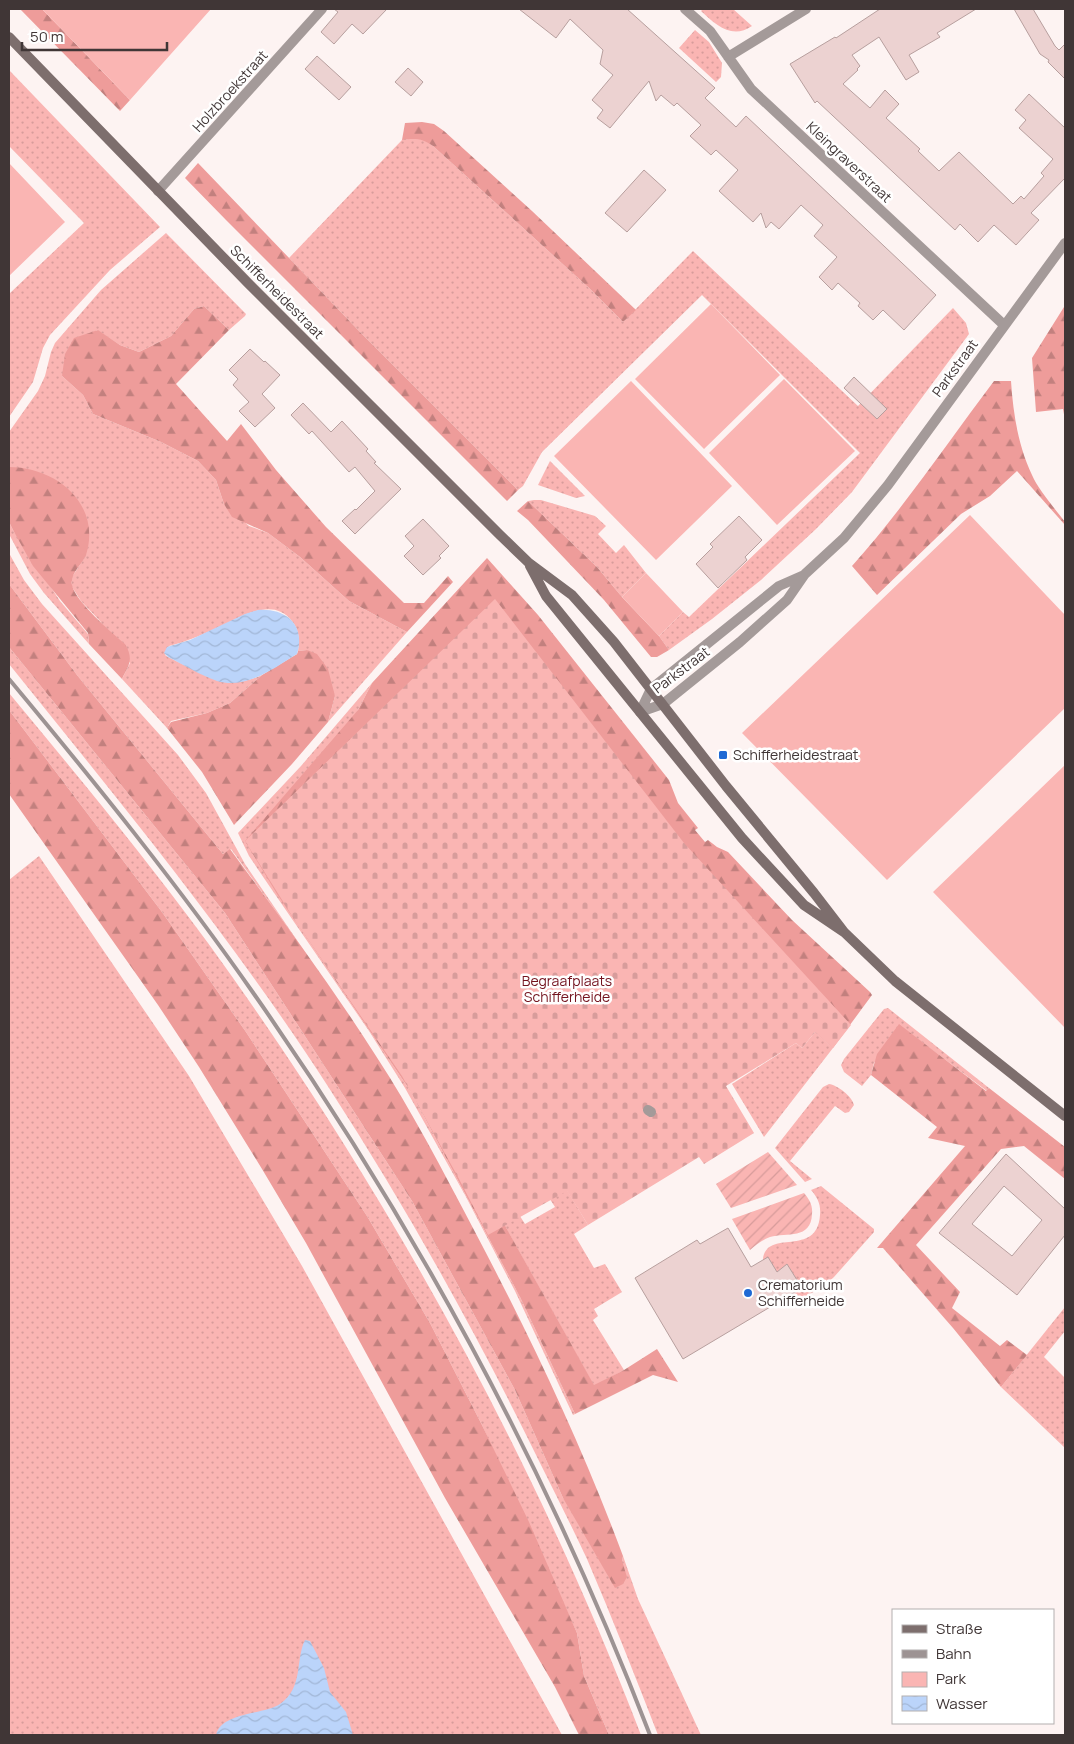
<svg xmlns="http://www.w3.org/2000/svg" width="1074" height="1744" font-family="Manrope,sans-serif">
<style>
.grass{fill:url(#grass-dots);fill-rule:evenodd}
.forest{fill:url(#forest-firs)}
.cemetery{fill:url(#cemetery-stones)}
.park{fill:#fab5b3}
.garden{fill:url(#garden-furrows)}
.water{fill:url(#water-waves)}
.building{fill:#ecd2d1;stroke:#b79f9e;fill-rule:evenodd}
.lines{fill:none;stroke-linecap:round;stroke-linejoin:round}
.street{stroke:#a49a99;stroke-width:10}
.secondary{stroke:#7d6e6d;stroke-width:10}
.rail{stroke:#9d9393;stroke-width:4}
.poi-dot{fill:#1f69d4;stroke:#fff;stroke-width:2}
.labels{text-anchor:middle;stroke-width:5;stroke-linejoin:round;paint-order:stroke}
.street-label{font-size:14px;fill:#403636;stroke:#fff}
.poi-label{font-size:14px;fill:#403636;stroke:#fff;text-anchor:start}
.park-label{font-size:14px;fill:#74141f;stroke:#fff}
</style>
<defs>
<pattern id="grass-dots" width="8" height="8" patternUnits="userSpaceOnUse" patternTransform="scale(1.25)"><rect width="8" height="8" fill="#fab5b3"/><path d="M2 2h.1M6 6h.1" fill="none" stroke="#d79c9b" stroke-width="1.8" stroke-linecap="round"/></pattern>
<pattern id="forest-firs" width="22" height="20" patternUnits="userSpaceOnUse" patternTransform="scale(1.25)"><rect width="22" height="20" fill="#ee9c9a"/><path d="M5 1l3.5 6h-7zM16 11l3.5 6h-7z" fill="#c2807e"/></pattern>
<pattern id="cemetery-stones" width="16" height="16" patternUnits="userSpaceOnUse" patternTransform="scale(1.25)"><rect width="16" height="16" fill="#fab5b3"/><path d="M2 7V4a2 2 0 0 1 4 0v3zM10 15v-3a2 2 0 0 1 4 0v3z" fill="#d79c9b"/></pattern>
<pattern id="garden-furrows" width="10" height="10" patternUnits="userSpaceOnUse" patternTransform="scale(1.25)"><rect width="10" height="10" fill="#fab5b3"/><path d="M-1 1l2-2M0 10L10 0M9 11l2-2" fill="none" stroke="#d79c9b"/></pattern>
<pattern id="water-waves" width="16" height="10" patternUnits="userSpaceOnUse" patternTransform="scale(1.25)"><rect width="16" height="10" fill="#bbd4fa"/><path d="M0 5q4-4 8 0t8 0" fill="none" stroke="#a2b7d7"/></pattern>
</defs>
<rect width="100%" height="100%" fill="#fdf3f2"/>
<path class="grass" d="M 703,9 L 733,9 L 752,26 C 732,40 716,25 701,11 Z
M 695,30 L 709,42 L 722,63 L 721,77 L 716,82 L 679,48 Z
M 9,70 L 160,227 L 110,270 L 50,335 L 43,348 L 33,382 L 9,417 L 9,294 L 84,223 L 9,146 Z
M 415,138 L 425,140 L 433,146 L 589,288 L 623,322 L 693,251 L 858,406 L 953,308 L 966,323 L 969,334 L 852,492 L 816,529 L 761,580 L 712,619 L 669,650 L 659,636 L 683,612 L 689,617 L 860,453 L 702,295 L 542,452 L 523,486 L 518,490 L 361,333 L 289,258 L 402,140 Z
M 166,233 L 246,314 L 245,316 L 229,330 L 204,306 L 194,309 L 171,336 L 139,352 L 120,345 L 97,330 L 62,376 L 83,395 L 93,414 L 161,442 L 198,461 L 216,480 L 224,504 L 249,526 L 268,533 L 300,557 L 349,601 L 407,632 L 328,722 L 335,696 L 307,650 L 298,651 C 300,640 299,630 292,621 C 271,594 235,621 213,630 C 199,636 185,642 169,646 L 165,655 L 168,657 C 200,672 226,692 262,675 L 230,703 L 207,713 L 171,721 L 167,728 L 122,679 L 130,663 L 100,621 L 81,601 L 72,587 L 72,577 L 85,557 L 9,467 L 9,432 L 38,391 L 45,376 L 51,352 L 55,343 L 101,290 Z
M 550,461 L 585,496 L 576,498 L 538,485 Z
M 534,500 L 541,500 L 595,516 L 606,526 L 598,534 L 616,553 L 624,545 L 646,573 L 622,597 L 597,567 L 528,501 Z
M 9,522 L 13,530 L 60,601 L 88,634 L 89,644 L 44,593 L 30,574 L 9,534 Z
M 9,553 L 24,580 L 42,604 L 178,755 L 206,793 L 245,864 L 305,952 L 231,849 L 223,854 L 77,675 L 9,584 Z
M 9,647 L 225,913 L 412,1201 L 515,1390 L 563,1498 L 622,1561 L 623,1556 L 638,1599 L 701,1735 L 658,1735 C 635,1676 612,1617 587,1559 C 572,1527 556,1495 540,1463 C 477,1334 407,1208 329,1088 C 233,939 120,802 9,664 Z
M 372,683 L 358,710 L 294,919 L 411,1092 L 520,1297 L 575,1414 L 573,1415 L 515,1291 L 465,1195 L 405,1088 L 369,1031 L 270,887 L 249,856 L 238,833 L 301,766 Z
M 9,693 C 77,775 145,857 208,943 C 385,1187 533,1454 641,1735 L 609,1735 L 584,1676 L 577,1633 L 482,1425 L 430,1323 L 367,1216 L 246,1032 L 162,912 L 9,710 Z
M 39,856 L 189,1076 L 302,1266 L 562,1735 L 9,1735 L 9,880 Z
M 888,1008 L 989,1088 L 987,1091 L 899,1025 L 874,1063 L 871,1075 L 862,1086 L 844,1072 L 841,1065 L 844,1059 L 884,1009 Z
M 815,1032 L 833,1048 L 764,1137 L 732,1084 L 796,1043 L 802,1048 Z
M 829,1084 C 837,1085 852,1096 854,1105 L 849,1112 L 845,1113 L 835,1106 L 790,1161 L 812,1179 L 805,1182 L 775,1148 L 823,1087 Z
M 436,1102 L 538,1142 L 588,1225 L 574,1234 L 594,1268 L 605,1264 L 622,1292 L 594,1309 L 598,1316 L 593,1320 L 624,1370 L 594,1386 ZM 520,1153 L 555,1207 L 525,1224 L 492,1172 Z
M 821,1186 L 874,1229 L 874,1232 L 834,1277 L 825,1285 L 788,1307 L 784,1307 L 780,1301 L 802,1288 L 777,1273 L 763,1260 C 766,1227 817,1259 820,1215 C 821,1205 818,1198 811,1190 Z
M 1065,1307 L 1065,1331 L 1044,1357 L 1065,1378 L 1065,1448 L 1001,1387 Z"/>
<path class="forest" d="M 20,9 L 42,9 L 130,100 L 120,111 Z
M 422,122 L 434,124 L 444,131 L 532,211 L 636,310 L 623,322 L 589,288 L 433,146 C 422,138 415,138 402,140 L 405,123 Z
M 198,163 L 361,333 L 518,490 L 507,501 L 226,220 L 185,178 Z
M 1065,302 L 1065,420 L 1063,409 L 1036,412 L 1032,358 L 1064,307 Z
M 204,306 L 229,330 L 176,384 L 227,441 L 241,424 L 276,470 L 326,527 L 404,603 L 424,603 L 448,576 L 453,582 L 407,632 L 349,601 L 300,557 L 268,533 L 232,517 L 224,504 L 216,480 L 198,461 L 161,442 L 93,414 L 83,395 L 62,376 L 65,354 L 74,338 L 98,330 L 120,345 L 139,352 L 171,336 L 194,309 Z
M 994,381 L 1011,381 C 1013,412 1018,446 1032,475 C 1038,489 1055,509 1065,522 L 1065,525 L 1017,471 L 990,496 L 961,514 L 877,595 L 852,566 C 904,508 947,443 994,381 Z
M 9,467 C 56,467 102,504 86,555 C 82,565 70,573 72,585 C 75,601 112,633 125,644 C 134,659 129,665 122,679 L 89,644 L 88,633 L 33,566 L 13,530 L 9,522 Z
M 528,501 L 597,567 L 622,597 L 659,636 L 669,650 L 657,657 L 651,657 L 604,600 L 528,520 L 517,511 Z
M 487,558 L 538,615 L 669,780 L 678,803 L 698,828 L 695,830 L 705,842 L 708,840 L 717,847 L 728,852 L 792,920 L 870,992 L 872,995 L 833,1048 L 815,1032 L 436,1102 L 594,1385 L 624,1370 L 657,1349 L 678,1382 L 653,1375 L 575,1414 L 520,1297 L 411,1092 L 277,894 L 245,841 L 358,710 L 372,683 Z
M 9,584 L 77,675 L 223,854 L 230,849 C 280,917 331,985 376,1056 C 412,1111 443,1171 474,1230 C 530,1336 581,1443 623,1556 L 622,1561 L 627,1577 L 623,1584 L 615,1588 L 563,1498 L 515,1390 L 412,1201 L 225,913 L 9,647 Z
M 307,650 L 317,654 L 328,669 L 335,696 L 328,722 L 292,764 L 234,825 L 202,772 L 167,728 L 171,722 L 207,713 L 230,703 L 262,675 L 297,654 L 298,651 Z
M 9,710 L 162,912 L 246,1032 L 367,1216 L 430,1323 L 482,1425 L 529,1522 L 577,1633 L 584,1676 L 609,1735 L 579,1735 L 555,1687 L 445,1498 L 306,1243 L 262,1169 L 199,1067 L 158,1005 L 9,794 Z
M 899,1024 L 986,1091 L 989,1088 L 1065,1147 L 1065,1179 L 1024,1146 L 1001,1149 L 916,1245 L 960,1292 L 952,1308 L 1000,1346 L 1007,1340 L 1027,1355 L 1001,1387 L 953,1328 L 883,1248 L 877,1248 L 965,1146 L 928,1138 L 937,1127 L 871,1075 L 877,1054 Z"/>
<path class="cemetery" d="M 495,599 L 684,843 L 851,1025 L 833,1048 L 815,1032 L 802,1048 L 796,1043 L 726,1086 L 754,1133 L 704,1164 L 699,1157 L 588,1225 L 567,1191 L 488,1235 L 458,1177 L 402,1076 L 294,919 L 245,841 Z"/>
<path class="park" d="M 42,9 L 211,9 L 130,100 Z
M 9,163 L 65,222 L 9,276 Z
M 711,304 L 780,375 L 704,449 L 635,379 Z
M 784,379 L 855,451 L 777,525 L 709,453 Z
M 631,381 L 732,486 L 656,560 L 554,456 Z
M 970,515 L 1065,615 L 1065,708 L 887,880 L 742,733 Z
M 646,573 L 683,612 L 659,636 L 622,597 Z
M 1065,765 L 1065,1028 L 933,892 Z"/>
<path class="garden" d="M 768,1152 L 797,1185 L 731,1208 L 716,1184 Z
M 804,1193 C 809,1199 813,1205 812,1214 C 811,1240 787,1232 770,1237 C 762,1240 756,1245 750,1250 L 732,1219 Z"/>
<path class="water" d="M 258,610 C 286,608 306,625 297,654 C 274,668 246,690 217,681 C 200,675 184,665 168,657 L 164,653 L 167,647 L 190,640 L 245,614 Z
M 305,1640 L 310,1641 L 324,1668 L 330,1692 L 346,1712 L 353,1735 L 216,1735 C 222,1712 263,1715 280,1704 C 304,1687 295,1660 305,1640 Z"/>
<path class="building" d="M 334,9 L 387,9 L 363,34 L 352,24 L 334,44 L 321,32 L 338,12 Z
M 519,9 L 627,9 L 715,88 L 705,98 L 736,127 L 746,116 L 936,295 L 904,330 L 883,310 L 873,320 L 858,306 L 860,303 L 838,283 L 832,290 L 819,277 L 837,257 L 814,236 L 823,225 L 801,205 L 779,229 L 771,222 L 766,228 L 761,213 L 753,222 L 719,191 L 738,170 L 716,150 L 711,155 L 690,136 L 701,125 L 677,103 L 674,106 L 661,95 L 656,101 L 649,81 L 610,128 L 597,118 L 603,110 L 592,100 L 613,75 L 600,64 L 603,50 L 570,19 L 556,38 Z
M 880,9 L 976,9 L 937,33 L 940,37 L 909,55 L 919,72 L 906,80 L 879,37 L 852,55 L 860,66 L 857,69 L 858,70 L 843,84 L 870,108 L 885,90 L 899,104 L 886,118 L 920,149 L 918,151 L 939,171 L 959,152 L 1013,204 L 1021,196 L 1024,199 L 1044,176 L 1041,173 L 1053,159 L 1019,128 L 1026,120 L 1015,110 L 1029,94 L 1065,128 L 1065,178 L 1031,213 L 1039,220 L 1016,245 L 994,225 L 978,242 L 960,224 L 955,230 L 817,101 L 815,103 L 790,64 L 835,37 L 836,38 Z
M 1014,9 L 1033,9 L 1055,46 L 1059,50 L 1065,44 L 1065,79 L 1048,62 L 1049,60 L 1040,54 Z
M 317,56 L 351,87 L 339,100 L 305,69 Z
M 408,68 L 423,82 L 411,96 L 395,82 Z
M 644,170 L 666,190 L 627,232 L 605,213 Z
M 250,349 L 264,362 L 265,361 L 280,375 L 262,394 L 275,408 L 255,427 L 239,411 L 249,402 L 233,385 L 238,379 L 229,370 Z
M 854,377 L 887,409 L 877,419 L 844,388 Z
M 303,403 L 331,432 L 342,421 L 368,449 L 366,451 L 376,462 L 374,463 L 401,489 L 355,534 L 342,521 L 355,509 L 356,510 L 375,491 L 355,467 L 349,472 L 312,431 L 309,434 L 291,415 Z
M 739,516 L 762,540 L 745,557 L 747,560 L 718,588 L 696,564 L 713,547 L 710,544 Z
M 423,519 L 449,546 L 439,556 L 441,558 L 423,575 L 404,556 L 414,546 L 405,536 Z
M 1006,1154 L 1065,1209 L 1065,1235 L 1017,1295 L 939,1233 ZM 1004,1186 L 1042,1220 L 1012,1256 L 972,1224 Z
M 728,1228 L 751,1267 L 768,1257 L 777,1272 L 787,1264 L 802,1288 L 683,1359 L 635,1278 L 697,1240 L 700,1244 Z"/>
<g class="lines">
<path class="street" d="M 685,9 L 710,31 L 751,89 L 1004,325
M 728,57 L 806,9
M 158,191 L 322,9
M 640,712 L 663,704 L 740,642 L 787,600 L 805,574 L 844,538 L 888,485 L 1065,243
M 640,712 L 651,689 L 661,681 L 779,586 L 804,575
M 648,1110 L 651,1112"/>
<path class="secondary" d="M 9,37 L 248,283 L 500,535 L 529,563 L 572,595 L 614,642 L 726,786 L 814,893 L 844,932
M 530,566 L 546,596 L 742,838 L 804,905 L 844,932 L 895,981 L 1065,1116"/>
<path class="rail" d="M 9,679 C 94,781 178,885 254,994 C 415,1224 549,1473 650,1735"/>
</g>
<g class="poi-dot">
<rect x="718" y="750" width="10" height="10" rx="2.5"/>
<circle cx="748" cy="1293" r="5"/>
</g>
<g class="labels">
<g class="street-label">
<text transform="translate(230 91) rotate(-48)" y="5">Holzbroekstraat</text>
<text transform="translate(849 162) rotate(43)" y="5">Kleingraverstraat</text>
<text transform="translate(277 292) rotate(45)" y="5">Schifferheidestraat</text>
<text transform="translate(955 368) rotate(-54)" y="5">Parkstraat</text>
<text transform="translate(681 670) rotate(-37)" y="5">Parkstraat</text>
</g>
<g class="poi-label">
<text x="733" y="760">Schifferheidestraat</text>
<text x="758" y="1290">Crematorium<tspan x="758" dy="16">Schifferheide</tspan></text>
</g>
<g class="park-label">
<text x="567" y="986">Begraafplaats<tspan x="567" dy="16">Schifferheide</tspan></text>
</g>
</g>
<rect width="1074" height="1744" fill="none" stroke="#403636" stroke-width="20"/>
<rect x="892" y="1609" width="162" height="115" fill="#ffffff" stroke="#b3afaf"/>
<rect x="902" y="1625" width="25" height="8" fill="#7d6e6d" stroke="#b3afaf"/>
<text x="936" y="1634" font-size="15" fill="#403636">Straße</text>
<rect x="902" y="1650" width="25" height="8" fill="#9d9393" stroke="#b3afaf"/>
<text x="936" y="1659" font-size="15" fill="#403636">Bahn</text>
<rect x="902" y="1672" width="25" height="15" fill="#fab5b3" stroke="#b3afaf"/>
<text x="936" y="1684" font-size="15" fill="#403636">Park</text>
<rect x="902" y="1696" width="25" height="15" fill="url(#water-waves)" stroke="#b3afaf"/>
<text x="936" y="1709" font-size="15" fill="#403636">Wasser</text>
<path d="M22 42v8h145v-8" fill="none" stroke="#403636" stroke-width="2.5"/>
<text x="30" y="42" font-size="15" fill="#403636" stroke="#ffffff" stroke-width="4" paint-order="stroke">50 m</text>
</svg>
